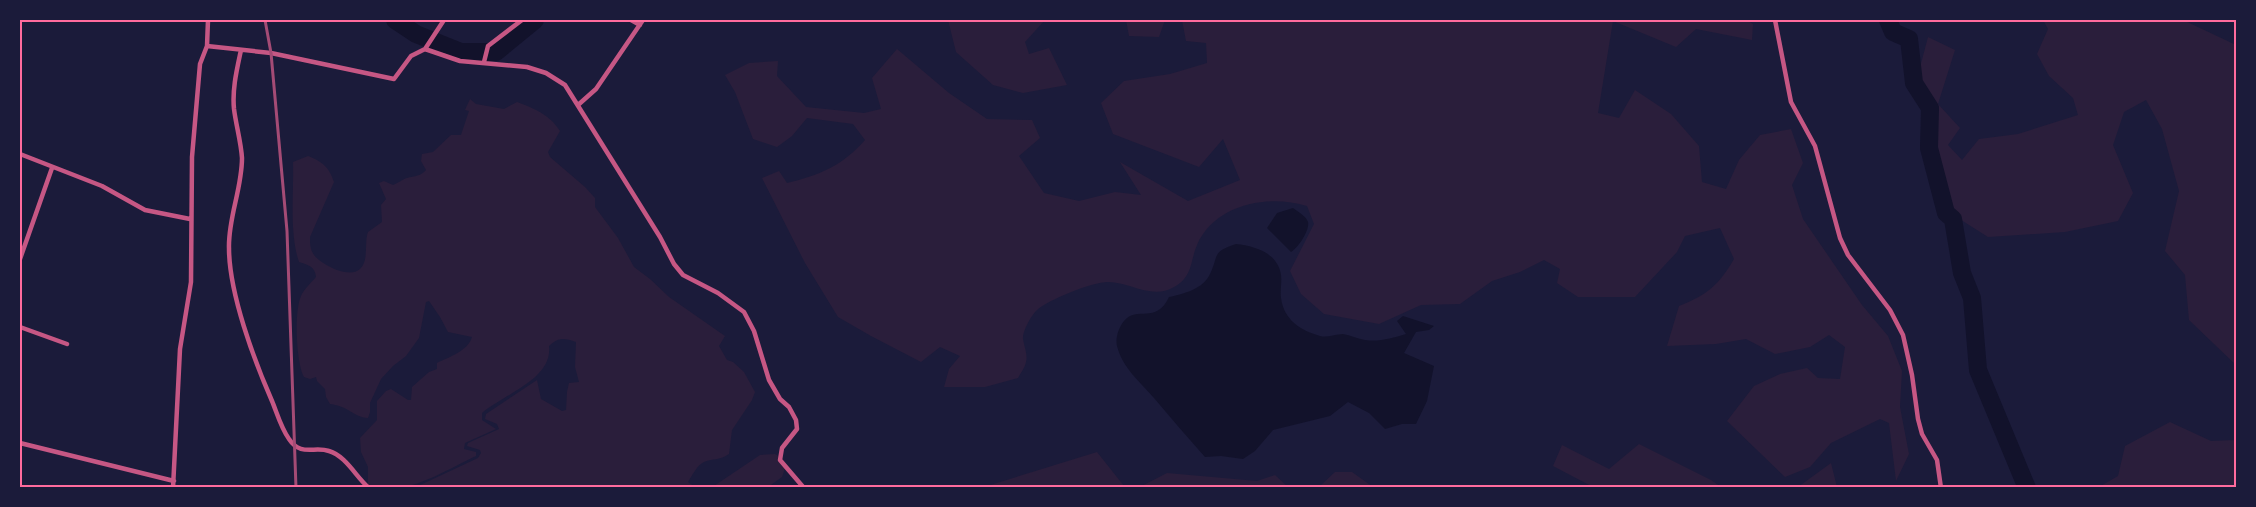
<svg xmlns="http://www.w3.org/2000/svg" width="2256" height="507" font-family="'Fira Sans',sans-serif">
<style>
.green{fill:#2a1e3b}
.water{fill:#12122b}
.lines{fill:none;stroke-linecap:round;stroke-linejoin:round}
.river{stroke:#12122b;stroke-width:18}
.minor{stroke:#c65784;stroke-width:4.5}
.rail{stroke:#a44b75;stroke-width:3}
.neatline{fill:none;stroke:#ff6b9d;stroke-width:2}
</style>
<rect width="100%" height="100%" fill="#1b1b3a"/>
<path class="green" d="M 948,20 L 1045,20 L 1025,42 L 1029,54 L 1049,48 L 1067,85 L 1023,93 L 993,85 L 956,52 Z
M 1126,20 L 1165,20 L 1159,37 L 1129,36 Z
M 1182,20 L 1746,20 L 1753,24 L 1752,40 L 1696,29 L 1676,47 L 1613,21 L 1598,113 L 1619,118 L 1635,90 L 1671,114 L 1699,146 L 1702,182 L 1726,189 L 1739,160 L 1760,135 L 1791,129 L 1803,163 L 1792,185 L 1803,219 L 1862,305 L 1888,336 L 1902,371 L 1900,407 L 1909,454 L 1896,481 L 1889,423 L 1880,419 L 1831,443 L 1810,467 L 1785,477 L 1727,421 L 1754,386 L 1780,374 L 1807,368 L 1818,378 L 1840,379 L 1845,347 L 1829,335 L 1810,347 L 1775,354 L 1746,339 L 1716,344 L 1667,346 L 1679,306 C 1707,295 1719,285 1734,259 L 1720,228 L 1685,236 L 1677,252 L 1635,297 L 1578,297 L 1557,283 L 1560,269 L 1544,260 L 1520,272 L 1492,281 L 1460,304 L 1421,305 L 1379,324 L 1324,314 L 1301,294 L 1290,271 L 1314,224 L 1307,206 C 1268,194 1215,204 1197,245 C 1190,261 1193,277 1174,287 C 1152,300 1130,282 1108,282 C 1092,282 1047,300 1036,311 C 1031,316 1022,332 1023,339 C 1024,346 1028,355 1026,362 C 1025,367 1021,373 1018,378 L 985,387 L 944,387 L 949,369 L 960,356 L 940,347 L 921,362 L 871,336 L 838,317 L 805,263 L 762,178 L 779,171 L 787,183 C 820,175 842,166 865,140 L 853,124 L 807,118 L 792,136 L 777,147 L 753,139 L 735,92 L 725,75 L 749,63 L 778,61 L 777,76 L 806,107 L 864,113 L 881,109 L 872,78 L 897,49 L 949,93 L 987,119 L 1032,120 L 1040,138 L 1019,156 L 1044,193 L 1079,201 L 1115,192 L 1141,195 L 1120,162 L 1188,201 L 1240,180 L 1223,139 L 1199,167 L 1113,134 L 1101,103 L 1124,81 L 1170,74 L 1207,63 L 1206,43 L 1186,41 Z
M 2043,20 L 2183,20 L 2236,45 L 2236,365 L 2189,320 L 2185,275 L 2165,251 L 2179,191 L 2162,129 L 2146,100 L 2124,112 L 2113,145 L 2133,193 L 2118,221 L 2065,232 L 1988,237 L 1958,218 L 1926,148 L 1929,115 L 1914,90 L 1928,37 L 1955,50 L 1938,104 L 1960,128 L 1948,145 L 1962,160 L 1979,139 L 2018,134 L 2078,115 L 2073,98 L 2049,76 L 2037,54 L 2048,29 Z
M 470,99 L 476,104 L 504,109 L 517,102 C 535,109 549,114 560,131 L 548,152 L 550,157 L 585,187 L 595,198 L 595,207 L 618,238 L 634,267 L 650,279 L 669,297 L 725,336 L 719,346 L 727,360 L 733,362 L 744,372 L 755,392 L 752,400 L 732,430 L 729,454 C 718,461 714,458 704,462 C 697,465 692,476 688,482 L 695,487 L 416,487 L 478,458 L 481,453 L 480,450 L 467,446 L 468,443 L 499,429 L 497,424 L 485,419 L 486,414 L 537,380 L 541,399 L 562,411 L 566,410 L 567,392 L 569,383 L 579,382 L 575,367 L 576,342 C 564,338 559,337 549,346 C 553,379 504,394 482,413 L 482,420 L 496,429 L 465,443 L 464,449 L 476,452 L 476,456 C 445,470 404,499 368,485 L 368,467 L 361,452 L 360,438 L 377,420 L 377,401 L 386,391 L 391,389 L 408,400 L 411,400 L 412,387 L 429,372 L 437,369 L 437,363 C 449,357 468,351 472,337 L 448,332 L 440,317 L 429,301 L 426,302 L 419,338 L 406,356 L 393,366 L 381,379 L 370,403 L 370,412 L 368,418 C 353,417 349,406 330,404 L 326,397 L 325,389 L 317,381 L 316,377 L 310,379 L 304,377 C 296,362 294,311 301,296 C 304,289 311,283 316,277 C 315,266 308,265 299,262 C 289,232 294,194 293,162 L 308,156 C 323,162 329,167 334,182 L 310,237 C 310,244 310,249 314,255 C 322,265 349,279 360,269 C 369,261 364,243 368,232 L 382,222 L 381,205 L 386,199 L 379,183 L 384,181 L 393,185 C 398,183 403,179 407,178 C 415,176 421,176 426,170 L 421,161 L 422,154 L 433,152 L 451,135 L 461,135 L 469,111 L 465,110 Z
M 2170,422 L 2211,441 L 2236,440 L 2236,487 L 2099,487 L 2118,476 L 2125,446 Z
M 1639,444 L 1711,480 L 1721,487 L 1593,487 L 1553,466 L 1562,445 L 1609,469 Z
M 1097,452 L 1124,486 L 1132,487 L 984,487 Z
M 775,454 L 777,455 L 785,468 L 782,477 L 768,487 L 711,488 L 760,455 Z
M 1831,463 L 1837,487 L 1798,487 Z
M 1335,472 L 1352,472 L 1373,487 L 1319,487 Z
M 1167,473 L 1257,481 L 1275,475 L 1288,487 L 1140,487 Z"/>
<path class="water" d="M 1293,208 C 1298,212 1306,216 1308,222 C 1310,230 1298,248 1291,252 L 1267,228 L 1277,213 Z
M 1236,244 C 1255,246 1278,253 1281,275 C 1282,282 1280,290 1281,298 C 1284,320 1300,330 1320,336 C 1328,338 1335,334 1343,334 C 1350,335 1358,339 1365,340 C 1380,342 1392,338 1406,334 L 1397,321 L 1403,316 L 1434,326 L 1429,330 L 1416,332 L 1404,353 L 1434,366 L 1427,401 L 1416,424 L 1402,424 L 1385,429 L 1369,413 L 1348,402 L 1330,416 L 1273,430 L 1255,451 L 1243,459 L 1221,456 L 1205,457 C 1188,438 1171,418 1154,398 C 1140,382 1122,367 1117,346 C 1115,338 1119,327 1124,321 C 1137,305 1156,325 1169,297 C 1184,294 1203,289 1210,274 C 1219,256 1211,252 1236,244 Z"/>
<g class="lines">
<path class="river" d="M 395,20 L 416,34 L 461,52 L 496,52 L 535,20
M 1888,20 L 1893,32 L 1909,39 L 1914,83 L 1930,108 L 1929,148 L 1946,213 L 1953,219 L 1962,273 L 1972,298 L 1978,370 L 2027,488"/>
<path class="minor" d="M 631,20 L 640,25
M 1775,20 L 1791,102 L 1815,146 L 1840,238 L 1848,255 L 1890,310 L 1903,335 L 1912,375 L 1918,419 L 1922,434 L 1937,460 L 1941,488
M 207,46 L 271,53 L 394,79 L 411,56 L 425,49 L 460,61 L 527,67 L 546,73 L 565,85 L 660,237 L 674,264 L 683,275 L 718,293 L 744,312 L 754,331 L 769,380 L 780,399 L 789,407 L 796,420 L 797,429 L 782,448 L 780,460 L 804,488
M 425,49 L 444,20
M 241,50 C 237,69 232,89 234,109 C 236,125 241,142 242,158 C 242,189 228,218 229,248 C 229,293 254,360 272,401 C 277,413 281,428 289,439 C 301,457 314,446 329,451 C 346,456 356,477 369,488
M 484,62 L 488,46 L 522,20
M 578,105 L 596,89 L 643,20
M 20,154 L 102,186 L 145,210 L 190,219
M 20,259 L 52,168
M 20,327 L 67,344
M 20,443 L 174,481
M 173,488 L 180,349 L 191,282 L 192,157 L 200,64 L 207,46 L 208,20"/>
<path class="rail" d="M 265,20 L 271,53 L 287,231 L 296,488"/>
</g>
<rect width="2256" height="507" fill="none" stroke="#1b1b3a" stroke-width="42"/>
<rect x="21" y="21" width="2214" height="465" class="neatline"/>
</svg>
